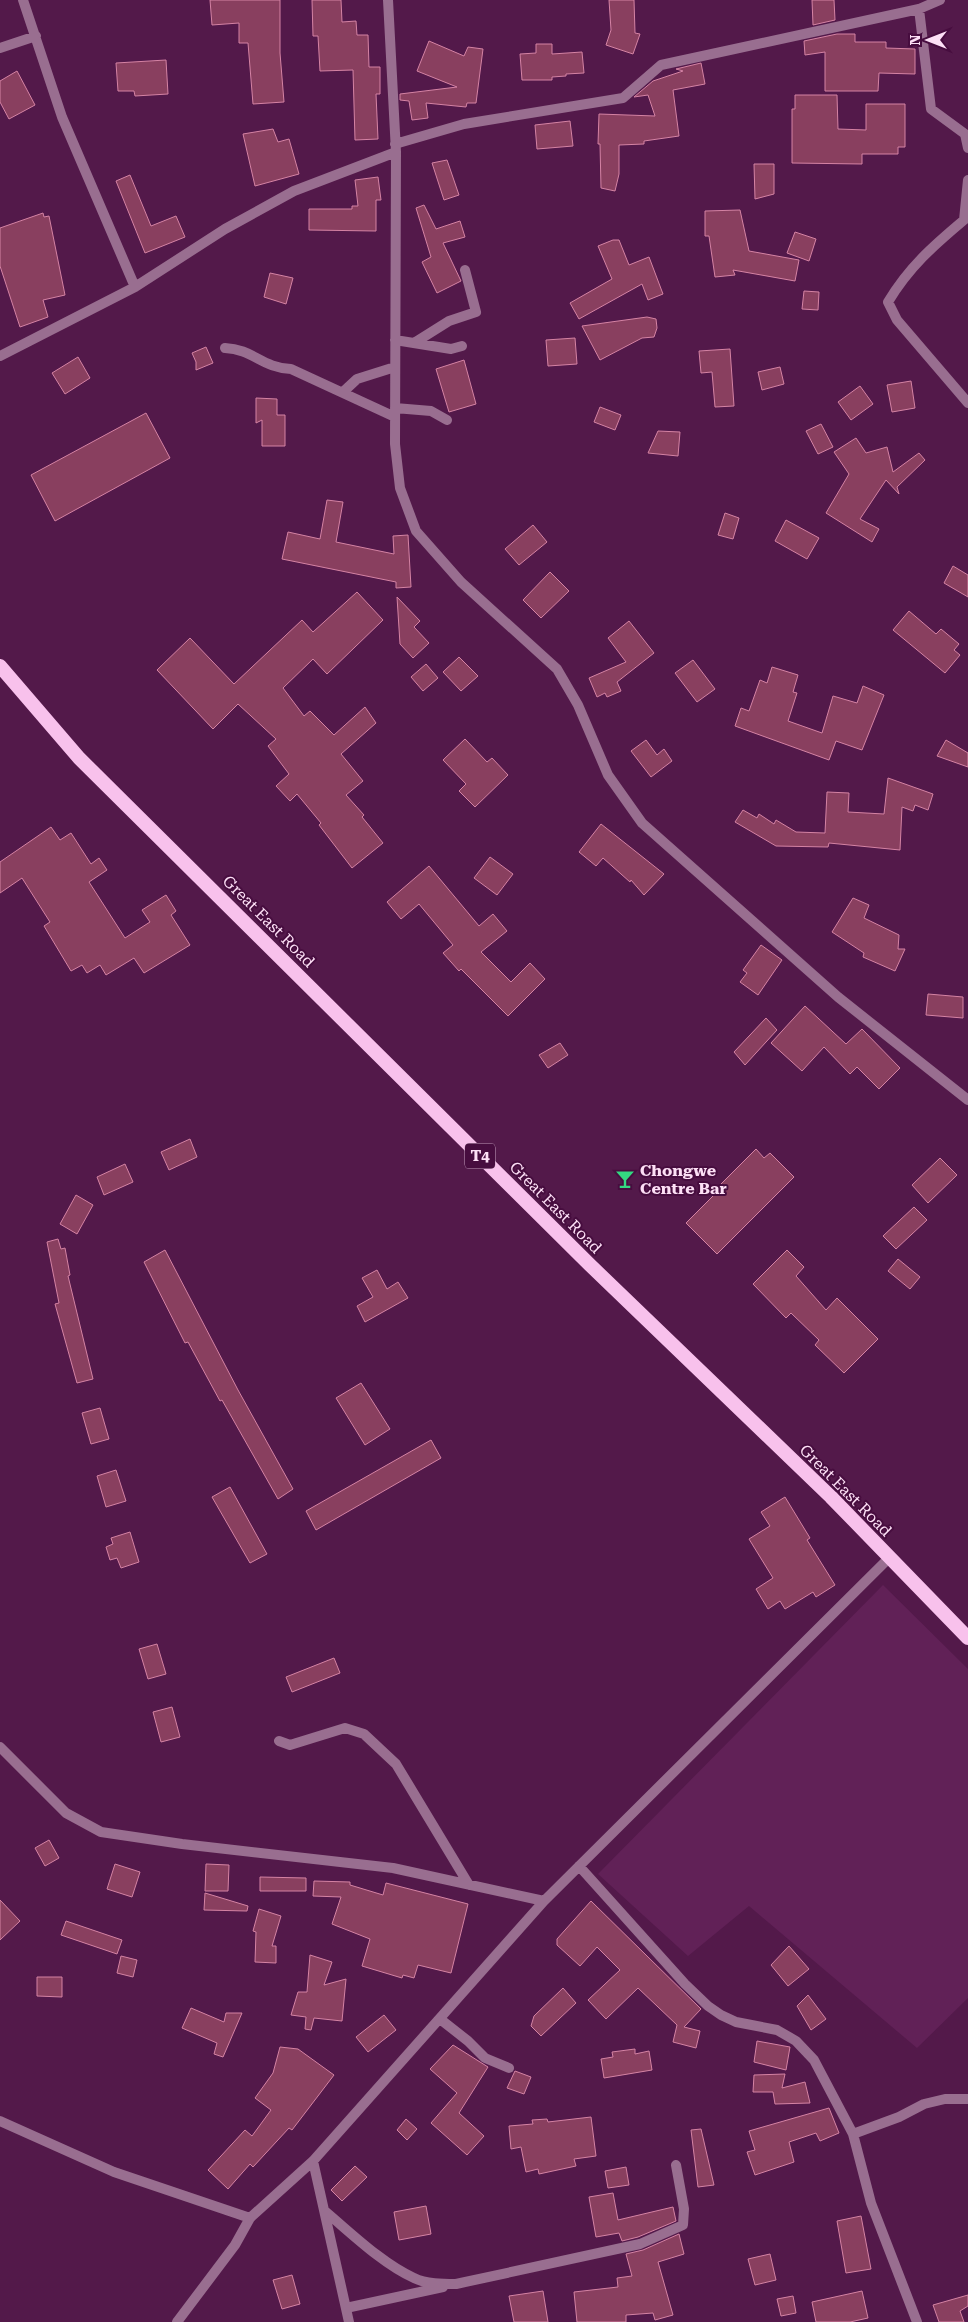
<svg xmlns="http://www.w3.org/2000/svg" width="968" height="2322" font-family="'Roboto Serif',serif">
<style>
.built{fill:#612157}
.building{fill:#893f5f;stroke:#d583a4}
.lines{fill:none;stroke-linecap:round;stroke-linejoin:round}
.minor{stroke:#996e90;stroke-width:10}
.trunk{stroke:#f8c1ec;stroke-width:14}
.labels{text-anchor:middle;stroke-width:4;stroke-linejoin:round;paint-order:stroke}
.shield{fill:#470d3f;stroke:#c6a1bf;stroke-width:1}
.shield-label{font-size:15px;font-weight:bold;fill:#fde0f6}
.street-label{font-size:16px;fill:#fde0f6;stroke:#470d3f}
.poi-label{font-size:16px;font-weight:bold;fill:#fde0f6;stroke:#470d3f;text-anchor:start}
</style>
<rect width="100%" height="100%" fill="#53194a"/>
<path class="built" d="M 883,1585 L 968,1669 L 968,1998 L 917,2048 L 749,1906 L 688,1956 L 598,1874 Z"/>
<path class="building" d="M 210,0 L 280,0 L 280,53 L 284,102 L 253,104 L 248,43 L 239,43 L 239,23 L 212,25 Z
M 312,0 L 341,0 L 342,22 L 356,21 L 357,35 L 368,35 L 369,67 L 380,67 L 380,94 L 376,94 L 378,139 L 355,140 L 353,70 L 320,71 L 318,36 L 313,36 Z
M 609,0 L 634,0 L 635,33 L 640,34 L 633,54 L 606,45 L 611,30 Z
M 812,0 L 834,0 L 835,20 L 813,25 Z
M 837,34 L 855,34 L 855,42 L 886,42 L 886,48 L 915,49 L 915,74 L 879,73 L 878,91 L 825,91 L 825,52 L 805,55 L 804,41 Z
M 429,41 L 464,56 L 468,47 L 483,49 L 476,103 L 467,103 L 466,107 L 426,103 L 428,118 L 412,120 L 409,101 L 400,100 L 400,94 L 457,87 L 417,71 Z
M 536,44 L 552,44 L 552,54 L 582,52 L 584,73 L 566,74 L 566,76 L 552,77 L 552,80 L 522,80 L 520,54 L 536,53 Z
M 166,60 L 168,94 L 135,96 L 134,91 L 118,91 L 116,63 Z
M 701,63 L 705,84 L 673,90 L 679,136 L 644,141 L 644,144 L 619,145 L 619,174 L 615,191 L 601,188 L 600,144 L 598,144 L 599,114 L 655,116 L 648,95 L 634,97 L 653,81 L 683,71 L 676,69 Z
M 17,71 L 35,105 L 9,119 L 0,102 L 0,81 Z
M 795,95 L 837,95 L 838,129 L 866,130 L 866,104 L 905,104 L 905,147 L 898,147 L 898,154 L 862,154 L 862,164 L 792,163 L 792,109 L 795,109 Z
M 570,121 L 573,146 L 537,149 L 535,125 Z
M 273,129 L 278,142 L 289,139 L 299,174 L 255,186 L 243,134 Z
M 447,160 L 459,195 L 444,200 L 432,163 Z
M 754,164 L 774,164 L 774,194 L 755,199 Z
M 130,175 L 151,226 L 176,216 L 185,237 L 145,253 L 116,181 Z
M 378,177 L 381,200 L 376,200 L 376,231 L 309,230 L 309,209 L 352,209 L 352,206 L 358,206 L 355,180 Z
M 424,205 L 436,229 L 460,221 L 465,237 L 443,243 L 461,281 L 437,293 L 422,262 L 431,257 L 416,208 Z
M 740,210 L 749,251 L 799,260 L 795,281 L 733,270 L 735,275 L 715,277 L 709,236 L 705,236 L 705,211 Z
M 43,213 L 44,217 L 49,216 L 65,295 L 43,300 L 48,317 L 20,327 L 0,266 L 0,228 Z
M 795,232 L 816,239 L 809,261 L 787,253 Z
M 613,240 L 619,240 L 629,265 L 649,257 L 663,294 L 648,300 L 642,284 L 579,319 L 570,303 L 612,279 L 598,246 Z
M 270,273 L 293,278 L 286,304 L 264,297 Z
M 804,291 L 819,292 L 818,310 L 802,309 Z
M 647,317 L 656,319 L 657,328 L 654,337 L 642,338 L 600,360 L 582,326 Z
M 575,338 L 577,364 L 548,366 L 546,340 Z
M 206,347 L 213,363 L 196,370 L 196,362 L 192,353 Z
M 730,349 L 734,406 L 715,407 L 712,372 L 701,373 L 699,351 Z
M 78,357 L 90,378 L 65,394 L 52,373 Z
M 464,360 L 476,404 L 449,412 L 436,369 Z
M 780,367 L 784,384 L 762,390 L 758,372 Z
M 911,381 L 915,408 L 892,412 L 887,385 Z
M 860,386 L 873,404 L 851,420 L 838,402 Z
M 256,398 L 277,399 L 277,415 L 285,415 L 285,446 L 262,446 L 262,420 L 256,423 Z
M 600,407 L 621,415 L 615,430 L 594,422 Z
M 146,413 L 170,458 L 55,521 L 31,475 Z
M 821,424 L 833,447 L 818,454 L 806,431 Z
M 658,431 L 680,432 L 678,456 L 648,453 Z
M 856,438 L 866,453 L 887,447 L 893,472 L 919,453 L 925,460 L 897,487 L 899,494 L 886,480 L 860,519 L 879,529 L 872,542 L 826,513 L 849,474 L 834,452 Z
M 327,500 L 343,502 L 336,542 L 394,554 L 393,536 L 408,535 L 411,587 L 396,588 L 396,582 L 282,559 L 288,532 L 320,539 Z
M 725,513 L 739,518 L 733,539 L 718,535 Z
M 786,520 L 819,538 L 807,559 L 775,541 Z
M 533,525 L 547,542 L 519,565 L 505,549 Z
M 953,566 L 968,575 L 968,597 L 944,583 Z
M 550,572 L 569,591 L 541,618 L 523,600 Z
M 357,592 L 383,620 L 327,674 L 313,659 L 283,688 L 304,716 L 310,711 L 334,735 L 365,707 L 376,723 L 341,754 L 363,781 L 346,795 L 364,815 L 362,817 L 383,843 L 352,868 L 319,825 L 321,823 L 297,794 L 290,801 L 276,786 L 289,774 L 268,746 L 276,739 L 238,704 L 213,729 L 157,670 L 190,638 L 234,684 L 302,620 L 313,632 Z
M 397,597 L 420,621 L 414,627 L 429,643 L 413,658 L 400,644 Z
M 909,611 L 936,634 L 941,629 L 959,644 L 954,650 L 960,655 L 945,673 L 893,630 Z
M 629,621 L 654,653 L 617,682 L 621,691 L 607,697 L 605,693 L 597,697 L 589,678 L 626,662 L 608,638 Z
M 459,657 L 478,676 L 461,691 L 443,672 Z
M 693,660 L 715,689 L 697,702 L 675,673 Z
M 426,664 L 438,678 L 423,691 L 411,677 Z
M 772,667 L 798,675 L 793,692 L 797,693 L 788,721 L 822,733 L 833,696 L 857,703 L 863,686 L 884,695 L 862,750 L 836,741 L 829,760 L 735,726 L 741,708 L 749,711 L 760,680 L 767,683 Z
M 465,739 L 487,762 L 492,758 L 508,775 L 475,807 L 459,791 L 466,784 L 443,760 Z
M 646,740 L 657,755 L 664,749 L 672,761 L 651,777 L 631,751 Z
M 946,740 L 968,753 L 968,767 L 937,756 Z
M 888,778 L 933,794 L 928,810 L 915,805 L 913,811 L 902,807 L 900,850 L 829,843 L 828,847 L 776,846 L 735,822 L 743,810 L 757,818 L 759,814 L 774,824 L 776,820 L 796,832 L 825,833 L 827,792 L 849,793 L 848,812 L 884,814 Z
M 601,824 L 664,874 L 644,895 L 631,880 L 630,882 L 603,858 L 596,866 L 579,852 Z
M 51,827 L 60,840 L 71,833 L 91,864 L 99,858 L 107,870 L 89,882 L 125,938 L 150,922 L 142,910 L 166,895 L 176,911 L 171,915 L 190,945 L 144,973 L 134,958 L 106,975 L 100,965 L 87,973 L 82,965 L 71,971 L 44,926 L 50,922 L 22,878 L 0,893 L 0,862 Z
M 490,857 L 513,874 L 497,895 L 474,878 Z
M 429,866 L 479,926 L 493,914 L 507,931 L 481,952 L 511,982 L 530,963 L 545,979 L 508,1016 L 461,969 L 459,971 L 443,953 L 453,945 L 419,904 L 401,919 L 387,902 Z
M 853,898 L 869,905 L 864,918 L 899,935 L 898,949 L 905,949 L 895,971 L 863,957 L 864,953 L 832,932 Z
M 761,945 L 782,960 L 758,995 L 740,982 L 747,973 L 743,970 Z
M 928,994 L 963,997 L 963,1018 L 926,1015 Z
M 805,1006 L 846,1044 L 862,1029 L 900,1068 L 879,1089 L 857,1067 L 850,1074 L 824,1047 L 802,1071 L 771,1043 Z
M 766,1018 L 777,1030 L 745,1065 L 734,1052 Z
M 560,1043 L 568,1055 L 548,1068 L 539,1055 Z
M 190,1139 L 197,1157 L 169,1170 L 161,1152 Z
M 756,1149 L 764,1158 L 770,1153 L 794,1177 L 717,1254 L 686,1223 L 723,1186 L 721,1184 Z
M 940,1158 L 957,1175 L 928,1203 L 912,1185 Z
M 125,1164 L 133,1182 L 104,1195 L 97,1177 Z
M 76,1195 L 93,1205 L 77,1234 L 60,1224 Z
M 914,1207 L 927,1220 L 896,1249 L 883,1236 Z
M 58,1239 L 61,1249 L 65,1248 L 70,1275 L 68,1276 L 93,1379 L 77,1383 L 55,1304 L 59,1303 L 47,1242 Z
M 165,1250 L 238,1390 L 293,1489 L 278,1499 L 222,1400 L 220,1401 L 188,1342 L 185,1343 L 144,1262 Z
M 787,1250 L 804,1267 L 796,1276 L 826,1310 L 837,1298 L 878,1339 L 844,1373 L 815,1345 L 819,1340 L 791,1313 L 786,1318 L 753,1284 Z
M 898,1259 L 920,1277 L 910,1289 L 888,1271 Z
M 377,1270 L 387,1289 L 398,1282 L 408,1298 L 365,1322 L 357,1306 L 373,1297 L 362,1278 Z
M 361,1383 L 390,1429 L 365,1445 L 336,1398 Z
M 100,1408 L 109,1439 L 91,1444 L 82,1413 Z
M 431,1440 L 441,1458 L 316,1530 L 306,1511 Z
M 116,1470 L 126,1501 L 106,1507 L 97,1476 Z
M 230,1487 L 267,1554 L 250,1563 L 212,1497 Z
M 785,1497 L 810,1538 L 807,1540 L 835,1585 L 816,1597 L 813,1592 L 785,1609 L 780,1601 L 768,1609 L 756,1589 L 773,1578 L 749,1539 L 770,1526 L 761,1512 Z
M 130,1532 L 139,1562 L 121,1568 L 117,1558 L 110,1560 L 106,1547 L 113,1544 L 111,1538 Z
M 157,1644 L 166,1674 L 148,1679 L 139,1649 Z
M 334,1658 L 340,1673 L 292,1692 L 286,1677 Z
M 172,1707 L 180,1737 L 161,1742 L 153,1712 Z
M 49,1840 L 59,1858 L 45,1866 L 35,1848 Z
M 115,1864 L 140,1872 L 132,1897 L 107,1889 Z
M 206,1864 L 229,1865 L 228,1891 L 205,1891 Z
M 260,1877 L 306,1878 L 306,1891 L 260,1891 Z
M 314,1881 L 350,1882 L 350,1885 L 383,1895 L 386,1883 L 468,1904 L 451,1973 L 418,1965 L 414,1978 L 403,1975 L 402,1978 L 362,1966 L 370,1939 L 332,1924 L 341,1897 L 313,1896 Z
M 205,1893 L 248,1906 L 247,1911 L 204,1910 Z
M 0,1900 L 20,1921 L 0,1940 Z
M 591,1901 L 701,2009 L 684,2027 L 700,2031 L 696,2048 L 673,2042 L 677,2025 L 638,1988 L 606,2019 L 588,2000 L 620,1970 L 597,1947 L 580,1966 L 557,1945 L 557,1939 Z
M 259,1909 L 281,1916 L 272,1946 L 276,1946 L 276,1963 L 255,1962 L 256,1932 L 253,1931 Z
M 66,1921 L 122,1940 L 117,1954 L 61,1935 Z
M 789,1946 L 809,1969 L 788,1986 L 771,1965 Z
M 310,1955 L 332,1962 L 324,1985 L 346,1979 L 342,2021 L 314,2018 L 311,2030 L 305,2029 L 306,2017 L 291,2015 L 298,1992 L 307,1992 Z
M 121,1956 L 137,1960 L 133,1977 L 117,1973 Z
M 37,1977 L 62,1977 L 62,1997 L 37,1996 Z
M 563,1988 L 576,2003 L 541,2036 L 531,2026 L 534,2016 Z
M 808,1995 L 826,2019 L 811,2030 L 797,2006 Z
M 191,2008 L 224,2022 L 226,2013 L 242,2013 L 223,2057 L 214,2054 L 217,2043 L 182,2028 Z
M 384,2015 L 396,2030 L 368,2052 L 356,2037 Z
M 757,2041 L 790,2047 L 786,2070 L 754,2062 Z
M 453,2045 L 488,2067 L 459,2113 L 484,2136 L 467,2155 L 431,2123 L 457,2093 L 430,2069 Z
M 280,2047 L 298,2049 L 334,2075 L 292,2130 L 289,2128 L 253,2167 L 250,2164 L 228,2189 L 208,2170 L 245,2130 L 252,2136 L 271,2110 L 255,2098 L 273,2073 Z
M 635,2049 L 635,2054 L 649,2051 L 652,2070 L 604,2078 L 601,2059 L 613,2057 L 612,2052 Z
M 515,2071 L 531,2077 L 524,2094 L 507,2088 Z
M 785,2074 L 782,2088 L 805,2082 L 810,2103 L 775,2104 L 773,2092 L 753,2092 L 754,2075 Z
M 829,2108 L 839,2133 L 820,2141 L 816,2133 L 789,2142 L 794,2162 L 755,2175 L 747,2152 L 755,2150 L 749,2131 Z
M 591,2117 L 596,2156 L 574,2159 L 576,2166 L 539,2174 L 538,2169 L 526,2172 L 521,2147 L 511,2149 L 509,2126 L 533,2124 L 532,2120 L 547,2119 L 548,2122 Z
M 406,2119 L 417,2129 L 407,2140 L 397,2130 Z
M 701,2129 L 714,2185 L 698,2187 L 691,2130 Z
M 355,2166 L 367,2177 L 342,2201 L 331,2190 Z
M 626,2167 L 629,2185 L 608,2188 L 605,2171 Z
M 613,2193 L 618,2220 L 673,2207 L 676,2221 L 638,2237 L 622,2241 L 619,2233 L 596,2237 L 589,2197 Z
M 426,2206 L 431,2234 L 399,2240 L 394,2212 Z
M 861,2216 L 871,2269 L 846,2273 L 837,2221 Z
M 679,2234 L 684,2254 L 658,2262 L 673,2315 L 655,2320 L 653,2313 L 626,2315 L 626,2322 L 577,2322 L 574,2292 L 618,2287 L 617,2278 L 632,2276 L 626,2254 L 643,2250 Z
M 770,2254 L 776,2280 L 755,2285 L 748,2259 Z
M 292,2275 L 300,2304 L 282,2309 L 273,2280 Z
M 543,2291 L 548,2322 L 514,2322 L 509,2296 Z
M 862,2291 L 868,2318 L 850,2322 L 816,2322 L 812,2302 Z
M 968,2295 L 968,2306 L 960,2311 L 964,2322 L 939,2322 L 933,2305 Z
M 793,2296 L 796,2313 L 781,2316 L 777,2299 Z"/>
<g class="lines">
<path class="minor" d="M 23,0 L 62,117 L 135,287
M 388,0 L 396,152 L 395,444 L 400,488 L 416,531 L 461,582 L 557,669 L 578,705 L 608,775 L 642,823 L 838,997 L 968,1100
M 919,9 L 931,109 L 965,134 L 968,148
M 0,48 L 36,36
M 395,144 L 464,124 L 623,98 L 661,65 L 919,9 L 940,0
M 968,180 L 964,220 C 933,246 909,267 888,302 L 897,320 L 968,403
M 395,340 L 451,349 L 462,346
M 414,343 L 449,321 L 476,312 L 465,270
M 225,348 C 253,349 262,368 291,369 L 395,417
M 0,356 L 135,287 L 225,229 L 294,191 L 396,152
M 343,392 L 357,379 L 395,367
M 395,408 L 431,411 L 447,420
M 279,1741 L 290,1745 L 345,1728 L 364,1734 L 396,1764 L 469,1885
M 0,1747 L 66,1813 L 101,1832 L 182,1844 L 393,1868 L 544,1901
M 579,1866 L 685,1984 L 708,2006 L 721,2015 L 736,2022 L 777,2030 L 796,2041 L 814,2060 L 853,2134 L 871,2203 L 917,2322
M 440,2019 L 468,2041 L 485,2058 L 509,2068
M 0,2121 L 114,2172 L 250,2218
M 853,2134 L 899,2117 L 924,2104 L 945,2099 L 968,2099
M 313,2161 L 349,2322
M 326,2212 C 352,2234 383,2264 414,2278 C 426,2284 443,2284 456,2284 L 640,2244 L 683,2225 L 684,2209 L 676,2165
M 346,2308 L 443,2287
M 177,2322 L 235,2245 L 250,2218 L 313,2161 L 544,1901 L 888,1559"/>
<path class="trunk" d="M 0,666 L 79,758 L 590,1265 L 831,1497 L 968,1638"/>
</g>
<defs>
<g id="bar-bare" transform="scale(1.5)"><path d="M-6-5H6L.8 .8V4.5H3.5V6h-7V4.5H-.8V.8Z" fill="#34d881" stroke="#470d3f" stroke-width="2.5" paint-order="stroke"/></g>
</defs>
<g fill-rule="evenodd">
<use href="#bar-bare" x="625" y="1179"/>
</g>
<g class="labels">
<rect class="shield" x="465" y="1143.5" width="30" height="25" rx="4"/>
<g class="shield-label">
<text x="480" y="1161">T4</text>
</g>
<g class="street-label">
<text transform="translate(269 921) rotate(45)" y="6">Great East Road</text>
<text transform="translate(556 1207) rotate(45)" y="6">Great East Road</text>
<text transform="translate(846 1490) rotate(45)" y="6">Great East Road</text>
</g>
<g class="poi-label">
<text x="640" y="1176">Chongwe<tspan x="640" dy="18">Centre Bar</tspan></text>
</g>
</g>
<g transform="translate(928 40) rotate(270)" stroke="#470d3f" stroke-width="4" paint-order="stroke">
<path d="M0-4L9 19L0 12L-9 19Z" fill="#fde0f6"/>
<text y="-8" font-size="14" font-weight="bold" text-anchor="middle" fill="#fde0f6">N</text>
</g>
</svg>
